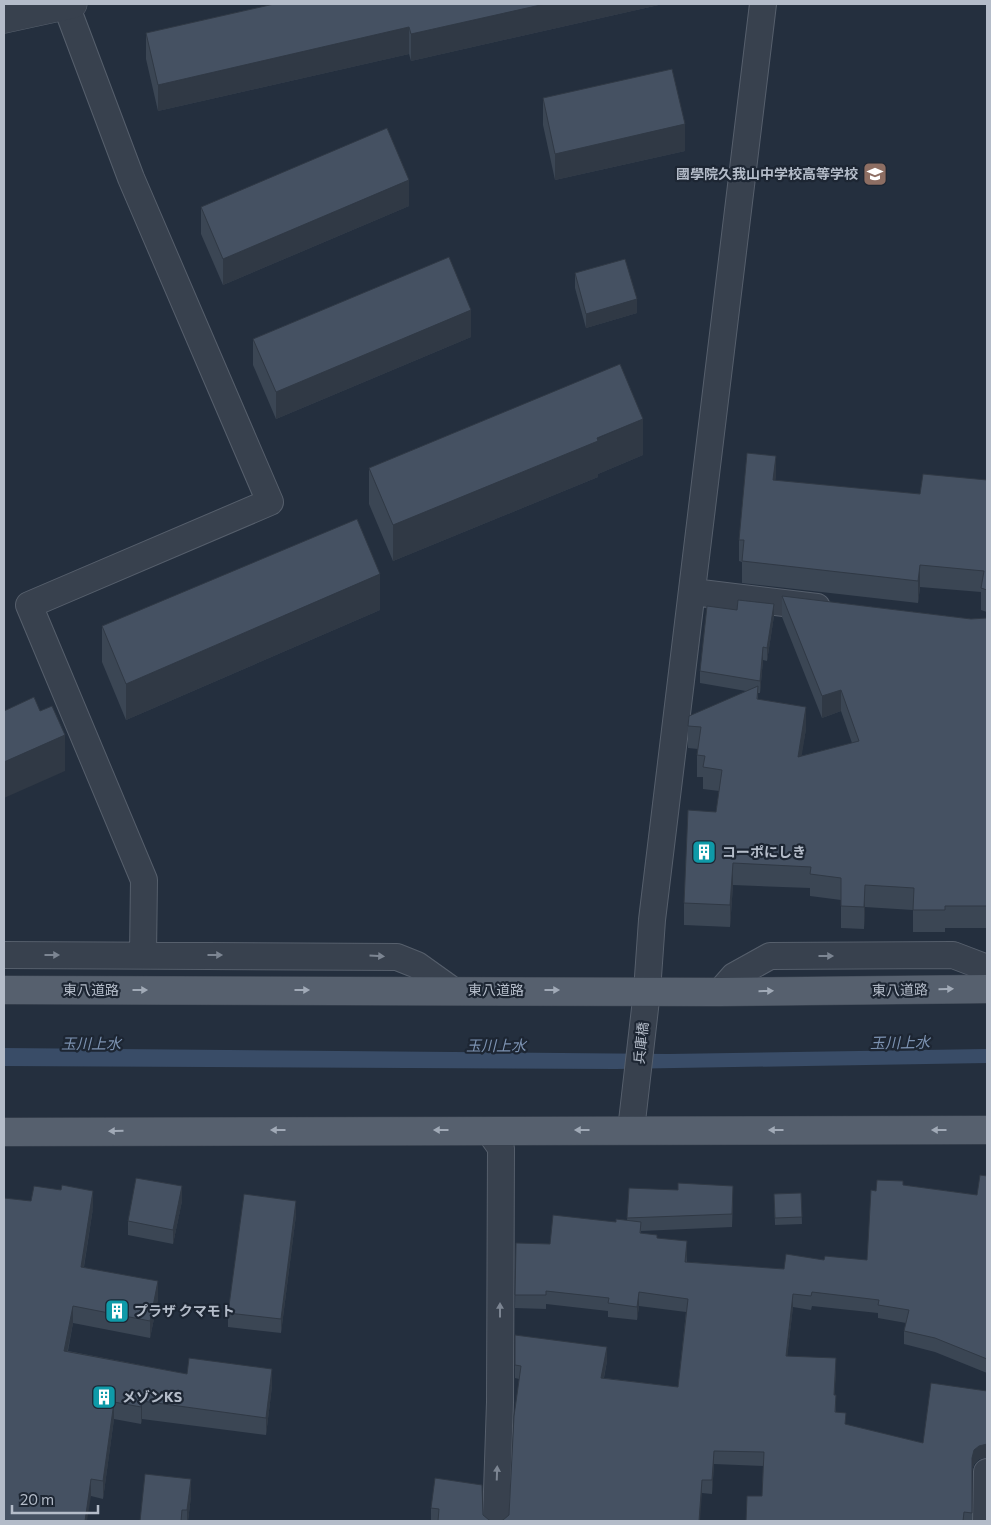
<svg xmlns="http://www.w3.org/2000/svg" width="991" height="1525" font-family="Commissioner,'Noto Sans JP',sans-serif">
<style>
.water{fill:#394c67}
.lines{fill:none;stroke-linecap:round;stroke-linejoin:round}
.minor-casing{stroke:#565f6c;stroke-width:28}
.tertiary-casing{stroke:#565f6c;stroke-width:29}
.primary-casing{stroke:#414a57;stroke-width:29}
.minor{stroke:#38414e;stroke-width:26}
.tertiary{stroke:#38414e;stroke-width:28}
.primary{stroke:#56606e;stroke-width:28}
.wall{fill:#3b4654}
.shaded-wall{fill:#303945}
.building{fill:#455162;stroke:#303945}
.oneway{fill:#7c8592}
.oneway2{fill:#a1aab7}
.labels{text-anchor:middle;stroke-width:4.5;stroke-linejoin:round;paint-order:stroke}
.poi-label{font-size:14px;font-weight:bold;fill:#b4bcc9;stroke:#1d2633;text-anchor:start}
.street-label{font-size:14px;fill:#b4bcc9;stroke:#1d2633}
.water-label{font-size:15px;font-style:italic;fill:#7c92b1;stroke:#1d2633}
</style>
<rect width="100%" height="100%" fill="#242f3e"/>
<path class="water" d="M 4,1048 L 668,1054 L 987,1049 L 987,1063 L 616,1069 L 4,1066 Z"/>
<g class="lines">
<g class="minor-casing">
<path id="minor" d="M 66,5 L 131,178 L 270,502 L 29,605 L 144,880 L 143,954
M 693,592 L 817,607
M 4,955 L 397,957 L 417,965 L 452,990
M 720,992 L 734,976 L 770,956 L 953,955 L 987,968
M 631,1130 L 647,991 L 652,920 L 763,4
M 489,1131 L 501,1148 L 500,1402 L 496,1521
M 986,1521 L 987,1472"/>
</g>
<g class="tertiary-casing">
<path id="tertiary" d="M 4,19 L 73,4"/>
</g>
<g class="primary-casing">
<path id="primary" d="M 4,990 L 720,992 L 987,989
M 4,1132 L 987,1130"/>
</g>
<use href="#minor" class="minor"/>
<use href="#tertiary" class="tertiary"/>
<use href="#primary" class="primary"/>
</g>
<path class="wall" d="M 663,4 L 411,61 L 409,54 L 158,111 L 146,59 L 146,33 Z
M 543,98 L 685,151 L 555,180 L 543,125 Z
M 409,206 L 223,285 L 201,234 L 201,207 Z
M 575,273 L 637,313 L 586,328 L 575,288 Z
M 471,337 L 276,419 L 253,365 L 253,339 Z
M 643,455 L 598,474 L 598,477 L 393,561 L 369,504 L 369,468 Z
M 987,480 L 987,612 L 981,610 L 981,592 L 920,587 L 918,603 L 742,583 L 742,562 L 739,561 L 739,540 L 775,481 L 920,494 Z
M 782,596 L 971,619 L 987,618 L 987,928 L 945,928 L 945,932 L 913,932 L 913,910 L 865,907 L 864,929 L 841,928 L 841,900 L 810,896 L 810,888 L 733,885 L 730,927 L 684,925 L 684,903 L 716,812 L 719,791 L 703,789 L 703,777 L 697,777 L 697,755 L 698,749 L 688,748 L 688,726 L 746,691 L 700,683 L 700,671 L 774,616 L 767,661 L 763,660 L 760,693 L 758,693 L 758,700 L 806,729 L 801,756 L 852,743 L 841,711 L 822,718 L 782,617 Z
M 380,610 L 126,720 L 102,662 L 102,626 Z
M 987,1176 L 987,1373 L 935,1352 L 904,1344 L 904,1331 L 906,1323 L 878,1318 L 878,1313 L 812,1306 L 811,1310 L 793,1307 L 787,1356 L 836,1371 L 834,1395 L 836,1412 L 846,1425 L 923,1443 L 987,1391 L 987,1457 L 979,1459 L 974,1464 L 972,1471 L 972,1521 L 746,1521 L 762,1496 L 763,1466 L 714,1464 L 712,1494 L 702,1493 L 503,1520 L 509,1515 L 519,1379 L 515,1378 L 515,1335 L 607,1361 L 604,1378 L 678,1387 L 686,1312 L 639,1306 L 637,1320 L 608,1317 L 608,1311 L 546,1304 L 546,1309 L 515,1308 L 516,1243 L 550,1244 L 616,1222 L 627,1220 L 629,1188 L 733,1199 L 732,1227 L 641,1231 L 641,1233 L 657,1238 L 687,1254 L 687,1262 L 784,1269 L 824,1260 L 867,1260 L 876,1191 L 903,1185 L 977,1195 Z
M 801,1193 L 802,1224 L 775,1225 L 774,1194 Z
M 182,1201 L 173,1244 L 128,1235 L 128,1221 Z
M 93,1208 L 84,1267 L 158,1299 L 150,1338 L 73,1323 L 68,1351 L 187,1374 L 272,1386 L 266,1435 L 142,1419 L 141,1424 L 114,1419 L 103,1499 L 91,1496 L 4,1521 Z
M 296,1215 L 281,1333 L 228,1327 L 228,1313 Z
M 191,1496 L 188,1521 L 140,1521 Z
M 431,1508 L 483,1515 L 489,1520 L 491,1521 L 431,1521 Z"/>
<path class="shaded-wall" d="M 545,4 L 663,4 L 411,61 L 411,34 Z
M 409,27 L 409,54 L 158,111 L 158,85 Z
M 685,124 L 685,151 L 555,180 L 555,154 Z
M 409,180 L 409,206 L 223,285 L 223,259 Z
M 637,299 L 637,313 L 586,328 L 586,314 Z
M 471,310 L 471,337 L 276,419 L 276,392 Z
M 643,419 L 643,455 L 598,474 L 598,477 L 393,561 L 393,525 Z
M 776,456 L 776,478 L 773,502 L 773,480 Z
M 920,565 L 920,587 L 918,603 L 918,581 Z
M 380,574 L 380,610 L 126,720 L 126,684 Z
M 774,604 L 774,616 L 767,661 L 767,648 Z
M 763,647 L 763,660 L 760,693 L 760,681 Z
M 841,690 L 841,711 L 822,718 L 822,696 Z
M 806,707 L 806,729 L 798,779 L 798,757 Z
M 65,735 L 65,771 L 4,798 L 4,762 Z
M 733,863 L 733,885 L 730,927 L 730,905 Z
M 865,885 L 865,907 L 864,929 L 864,907 Z
M 182,1186 L 182,1201 L 173,1244 L 173,1230 Z
M 733,1186 L 733,1199 L 732,1227 L 732,1214 Z
M 93,1191 L 93,1208 L 81,1284 L 81,1267 Z
M 296,1201 L 296,1215 L 281,1333 L 281,1319 Z
M 687,1241 L 687,1254 L 685,1276 L 685,1262 Z
M 158,1281 L 158,1299 L 150,1338 L 150,1321 Z
M 639,1292 L 639,1306 L 637,1320 L 637,1307 Z
M 793,1294 L 793,1307 L 786,1369 L 786,1356 Z
M 73,1306 L 73,1323 L 64,1368 L 64,1351 Z
M 607,1347 L 607,1361 L 601,1391 L 601,1378 Z
M 836,1358 L 836,1371 L 834,1408 L 834,1395 Z
M 272,1369 L 272,1386 L 266,1435 L 266,1418 Z
M 142,1401 L 142,1419 L 141,1424 L 141,1407 Z
M 114,1402 L 114,1419 L 103,1499 L 103,1481 Z
M 987,1444 L 987,1457 L 979,1459 L 974,1464 L 972,1471 L 972,1458 L 974,1450 L 979,1446 Z
M 714,1451 L 714,1464 L 712,1494 L 712,1480 Z
M 91,1479 L 91,1496 L 87,1521 L 85,1521 Z
M 191,1479 L 191,1496 L 188,1521 L 187,1521 L 187,1510 Z
M 702,1480 L 702,1493 L 700,1521 L 699,1521 Z"/>
<path class="building" d="M 274,4 L 545,4 L 411,34 L 409,27 L 158,85 L 146,33 Z
M 672,69 L 685,124 L 555,154 L 543,98 Z
M 387,128 L 409,180 L 223,259 L 201,207 Z
M 449,257 L 471,310 L 276,392 L 253,339 Z
M 625,259 L 637,299 L 586,314 L 575,273 Z
M 620,364 L 643,419 L 597,438 L 598,441 L 393,525 L 369,468 Z
M 747,453 L 776,456 L 773,480 L 920,494 L 923,474 L 987,480 L 987,590 L 981,588 L 984,571 L 920,565 L 918,581 L 742,561 L 744,540 L 739,540 Z
M 357,519 L 380,574 L 126,684 L 102,626 Z
M 782,596 L 971,619 L 987,618 L 987,906 L 945,906 L 945,910 L 913,910 L 914,888 L 865,885 L 864,907 L 841,906 L 841,878 L 810,874 L 811,867 L 733,863 L 730,905 L 684,903 L 688,810 L 716,812 L 722,770 L 703,767 L 705,756 L 697,755 L 701,727 L 688,726 L 689,716 L 758,686 L 757,699 L 806,707 L 798,757 L 859,741 L 841,690 L 822,696 Z
M 738,600 L 774,604 L 767,648 L 763,647 L 760,681 L 700,671 L 707,606 L 737,610 Z
M 34,697 L 40,711 L 52,706 L 65,735 L 4,762 L 4,711 Z
M 980,1175 L 987,1176 L 987,1359 L 935,1338 L 904,1331 L 909,1310 L 878,1305 L 879,1300 L 812,1292 L 811,1296 L 793,1294 L 786,1356 L 836,1358 L 834,1395 L 836,1395 L 835,1412 L 846,1413 L 845,1424 L 923,1443 L 931,1383 L 987,1391 L 987,1444 L 979,1446 L 974,1450 L 972,1458 L 972,1513 L 964,1512 L 963,1521 L 746,1521 L 747,1496 L 762,1496 L 764,1452 L 714,1451 L 712,1480 L 702,1480 L 699,1521 L 501,1521 L 503,1520 L 509,1515 L 514,1416 L 521,1366 L 515,1365 L 515,1335 L 607,1347 L 601,1378 L 678,1387 L 688,1299 L 639,1292 L 637,1307 L 608,1303 L 609,1298 L 546,1291 L 546,1295 L 515,1295 L 516,1243 L 550,1244 L 553,1215 L 616,1222 L 616,1219 L 641,1222 L 640,1233 L 657,1235 L 657,1238 L 687,1241 L 685,1262 L 784,1269 L 786,1254 L 824,1260 L 825,1256 L 867,1260 L 871,1190 L 876,1191 L 877,1180 L 903,1181 L 903,1185 L 977,1195 Z
M 136,1178 L 182,1186 L 173,1230 L 128,1221 Z
M 678,1183 L 733,1186 L 732,1214 L 627,1218 L 629,1188 L 678,1190 Z
M 62,1185 L 93,1191 L 81,1267 L 158,1281 L 150,1321 L 73,1306 L 64,1351 L 187,1374 L 189,1358 L 272,1369 L 266,1418 L 142,1401 L 141,1407 L 114,1402 L 103,1481 L 91,1479 L 85,1521 L 4,1521 L 4,1198 L 31,1201 L 34,1186 L 61,1190 Z
M 801,1193 L 802,1217 L 775,1218 L 774,1194 Z
M 244,1194 L 296,1201 L 281,1319 L 228,1313 Z
M 145,1474 L 191,1479 L 187,1510 L 182,1510 L 181,1521 L 140,1521 Z
M 435,1478 L 482,1485 L 483,1515 L 489,1520 L 491,1521 L 438,1521 L 439,1509 L 431,1508 Z"/>
<defs><path id="oneway-solid" d="M-6-.8H1V-3.2L6.5 0L1 3.2V.8H-6Z" transform="scale(1.25)"/></defs>
<g class="oneway">
<use href="#oneway-solid" transform="translate(52 955)"/>
<use href="#oneway-solid" transform="translate(215 955)"/>
<use href="#oneway-solid" transform="translate(377 956) rotate(3)"/>
<use href="#oneway-solid" transform="translate(826 956)"/>
<use href="#oneway-solid" transform="translate(500 1310) rotate(-90)"/>
<use href="#oneway-solid" transform="translate(497 1473) rotate(-88)"/>
</g>
<g class="oneway2">
<use href="#oneway-solid" transform="translate(946 989) rotate(-1)"/>
<use href="#oneway-solid" transform="translate(140 990)"/>
<use href="#oneway-solid" transform="translate(302 990)"/>
<use href="#oneway-solid" transform="translate(552 990)"/>
<use href="#oneway-solid" transform="translate(766 991) rotate(-1)"/>
<use href="#oneway-solid" transform="translate(278 1130) rotate(-180)"/>
<use href="#oneway-solid" transform="translate(441 1130) rotate(-180)"/>
<use href="#oneway-solid" transform="translate(582 1130) rotate(180)"/>
<use href="#oneway-solid" transform="translate(776 1130) rotate(-180)"/>
<use href="#oneway-solid" transform="translate(939 1130) rotate(-180)"/>
<use href="#oneway-solid" transform="translate(116 1131) rotate(179)"/>
</g>
<defs>
<g id="school-square" transform="scale(1.25)"><rect x="-9" y="-9" width="18" height="18" rx="4" fill="#8d6e63" stroke="#1d2633"/><path d="M0-5L7-2L0 1L-7-2ZM-4 1L0 2.5L4 1V4Q0 6-4 4Z" fill="#fff"/></g>
<g id="building-square" transform="scale(1.25)"><rect x="-9" y="-9" width="18" height="18" rx="4" fill="#0f9aa8" stroke="#1d2633"/><path d="M-4-6H4V6H1V3H-1V6H-4ZM-2.5-4.3h1.7v1.8h-1.7ZM.8-4.3h1.7v1.8H.8ZM-2.5-1h1.7V.8h-1.7ZM.8-1h1.7V.8H.8Z" fill="#fff"/></g>
</defs>
<g fill-rule="evenodd">
<use href="#school-square" x="875" y="174"/>
<use href="#building-square" x="704" y="852"/>
<use href="#building-square" x="117" y="1311"/>
<use href="#building-square" x="104" y="1397"/>
</g>
<g class="labels">
<g class="poi-label">
<text x="858" y="179" text-anchor="end">國學院久我山中学校高等学校</text>
<text x="722" y="857">コーポにしき</text>
<text x="134" y="1316">プラザ クマモト</text>
<text x="122" y="1402">メゾンKS</text>
</g>
<g class="street-label">
<text x="91" y="995">東八道路</text>
<text x="496" y="995">東八道路</text>
<text transform="translate(900 990) rotate(-1)" y="5">東八道路</text>
<text transform="translate(641 1043) rotate(-84)" y="5">兵庫橋</text>
</g>
<g class="water-label">
<text transform="translate(900 1043) rotate(-1)" y="5">玉川上水</text>
<text x="91" y="1049">玉川上水</text>
<text x="496" y="1051">玉川上水</text>
</g>
</g>
<rect width="991" height="1525" fill="none" stroke="#b4bcc9" stroke-width="10"/>
<path d="M12 1505v8h86v-8" fill="none" stroke="#b4bcc9" stroke-width="2.5"/>
<text x="20" y="1505" font-size="15" fill="#b4bcc9" stroke="#1d2633" stroke-width="4" paint-order="stroke">20 m</text>
</svg>
